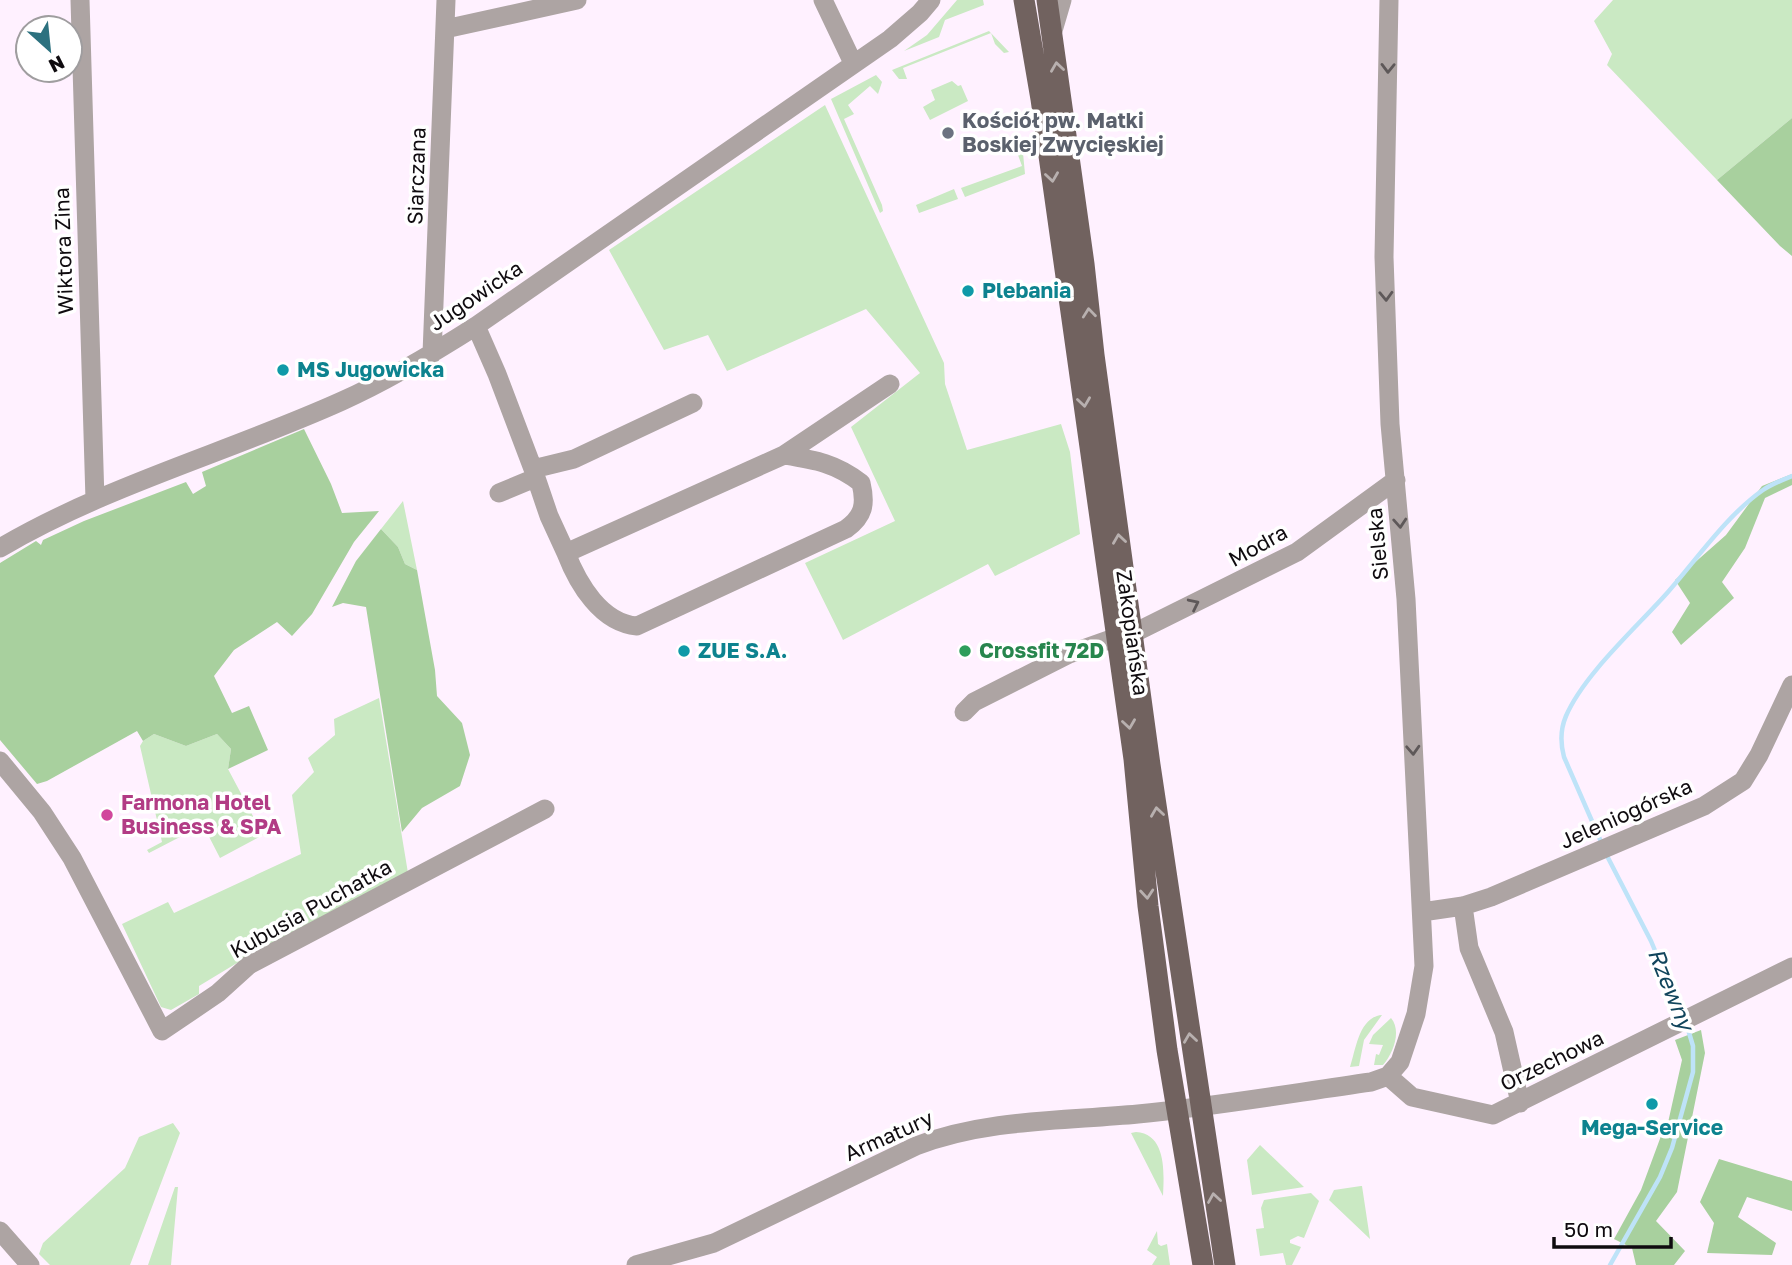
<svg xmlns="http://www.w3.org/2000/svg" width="1792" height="1265" font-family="'Golos Text',sans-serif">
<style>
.green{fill:#cae9c3}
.forest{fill:#a8d09e}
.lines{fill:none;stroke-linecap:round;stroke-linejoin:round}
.stream{stroke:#bee3f8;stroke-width:4.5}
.minor{stroke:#ada4a3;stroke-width:19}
.major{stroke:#71625f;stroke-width:21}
.oneway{stroke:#b8b0af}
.oneway2{stroke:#5e5859}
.worship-dot{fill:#6b7280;stroke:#fff;stroke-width:2.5}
.culture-dot{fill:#0f9aa8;stroke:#fff;stroke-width:2.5}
.leisure-dot{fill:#2e9e5b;stroke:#fff;stroke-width:2.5}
.hotel-dot{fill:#d1479c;stroke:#fff;stroke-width:2.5}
.labels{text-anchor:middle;stroke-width:7;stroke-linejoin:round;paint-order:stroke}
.worship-label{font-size:21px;font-weight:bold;fill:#5b616d;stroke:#fff;text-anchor:start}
.street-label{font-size:21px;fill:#0f0b0f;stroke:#fff}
.culture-label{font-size:21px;font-weight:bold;fill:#0d838f;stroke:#fff;text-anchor:start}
.leisure-label{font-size:21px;font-weight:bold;fill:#27864d;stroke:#fff;text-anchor:start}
.hotel-label{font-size:21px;font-weight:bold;fill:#b23c85;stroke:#fff;text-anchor:start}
.water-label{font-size:23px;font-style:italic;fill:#11455c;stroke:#fff}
</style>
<rect width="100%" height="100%" fill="#fff1ff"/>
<path class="green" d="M 957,0 L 983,0 L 984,5 L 945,20 L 939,37 L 904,51 L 927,35 Z
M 1613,0 L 1792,0 L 1792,118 L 1717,180 L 1607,65 L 1612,54 L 1594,21 Z
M 989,31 L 1009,52 L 1004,53 L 995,44 L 991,33 L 903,68 L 907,79 L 899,79 L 892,70 Z
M 876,75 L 882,82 L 878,94 L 870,86 L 848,105 L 854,114 L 844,119 L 882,205 L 883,211 L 880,213 L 831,99 Z
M 952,81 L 958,86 L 961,85 L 968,101 L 930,120 L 923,107 L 935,100 L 931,90 Z
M 825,105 L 944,363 L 945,384 L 967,450 L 1061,424 L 1070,452 L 1080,534 L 995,576 L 988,564 L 843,640 L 805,563 L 895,521 L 851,427 L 920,373 L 866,309 L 727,371 L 708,335 L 664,350 L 609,250 Z
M 1023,153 L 1025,174 L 965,197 L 961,188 L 1022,166 L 1018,155 Z
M 954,189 L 958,199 L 919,213 L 916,205 Z
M 403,501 L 417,570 L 405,564 L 398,547 L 381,529 Z
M 379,698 L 408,873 L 237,963 L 199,986 L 199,994 L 171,1010 L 161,1007 L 122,924 L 168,902 L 174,913 L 301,854 L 292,795 L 314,772 L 308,758 L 335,735 L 334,719 Z
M 154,734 L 186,746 L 217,734 L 231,749 L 228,769 L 263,835 L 220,858 L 203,825 L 149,853 L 147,850 L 162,842 L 140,746 L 143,741 Z
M 1382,1015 L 1364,1040 L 1359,1066 L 1350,1067 C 1356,1049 1359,1017 1382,1015 Z
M 1391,1018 C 1402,1031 1393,1054 1383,1065 L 1374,1065 L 1376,1054 L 1379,1055 L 1383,1045 L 1369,1044 L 1373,1035 Z
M 173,1123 L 180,1133 L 130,1265 L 50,1265 L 39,1254 L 43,1243 L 125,1168 L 139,1137 Z
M 1136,1132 C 1167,1134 1164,1174 1163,1196 L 1131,1133 Z
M 1260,1145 L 1304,1187 L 1252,1195 L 1247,1160 Z
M 1361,1186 L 1362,1186 L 1370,1239 L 1329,1200 L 1334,1190 Z
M 175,1187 L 178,1187 L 171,1265 L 148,1265 Z
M 1311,1193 L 1319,1201 L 1304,1238 L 1298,1236 L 1290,1240 L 1290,1243 L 1301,1247 L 1292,1265 L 1286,1265 L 1283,1253 L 1260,1256 L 1256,1229 L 1264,1228 L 1261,1208 L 1264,1200 Z
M 1157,1231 L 1158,1244 L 1161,1246 L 1167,1244 L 1170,1265 L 1152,1265 L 1157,1257 L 1147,1250 Z"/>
<path class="forest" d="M 1792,118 L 1792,256 L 1780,246 L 1717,180 Z
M 304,429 L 331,484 L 342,513 L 379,511 L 354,542 L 312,614 L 292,636 L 277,622 L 234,650 L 214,676 L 232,713 L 249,706 L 268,750 L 228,769 L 231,749 L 217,734 L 186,746 L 154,734 L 143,741 L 137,731 L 47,781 L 37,784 L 0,740 L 0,563 L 36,541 L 41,545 L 43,540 L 84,521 L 186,482 L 193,494 L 206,486 L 202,472 Z
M 1792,474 L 1792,485 L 1765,498 L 1745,548 L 1722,582 L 1734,598 L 1681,645 L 1672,632 L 1690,603 L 1675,580 L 1726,535 L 1762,486 Z
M 381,529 L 398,547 L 405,564 L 417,570 L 435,670 L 437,696 L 462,723 L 470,755 L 460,786 L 422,808 L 402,832 L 366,607 L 343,603 L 332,607 L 356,561 Z
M 1701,1030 L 1705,1053 L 1677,1192 L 1656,1221 L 1685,1251 L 1674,1265 L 1636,1265 L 1632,1248 L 1614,1239 L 1641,1190 L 1661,1136 L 1665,1136 L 1682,1060 L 1675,1040 Z
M 1719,1159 L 1792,1181 L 1792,1211 L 1747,1197 L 1738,1217 L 1776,1243 L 1772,1255 L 1707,1253 L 1714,1223 L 1700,1202 Z"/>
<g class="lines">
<path class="stream" d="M 1602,844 L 1564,757 C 1560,742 1560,730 1566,716 C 1584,674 1638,626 1668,592 C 1697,559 1727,515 1763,490 C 1772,484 1782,480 1792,476
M 1605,852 L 1651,941 L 1682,1015
M 1610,1265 L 1660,1177 L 1672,1148 L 1693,1072 L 1693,1046 L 1687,1026"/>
<path class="minor" d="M 80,0 L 95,500
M 823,0 L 853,63
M 445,29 L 577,0
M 1052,34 L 1062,0
M 476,326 L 497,374 L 533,469
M 432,354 L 446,0
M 784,455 C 815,460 835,463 861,483 C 866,504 864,516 846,529 L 637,626 C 601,623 578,584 566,553 Z
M 784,455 L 890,384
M 499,493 L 535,478
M 0,548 C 107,485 229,452 342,401 C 389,380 432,354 476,326 L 890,39 L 920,13 L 931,0
M 566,553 L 549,516 L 533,469 L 574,459 L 693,403
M 1132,634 L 1297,552 L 1396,480
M 964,712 L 974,702 L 1069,654 L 1117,637
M 0,761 L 42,812 L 72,858 L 162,1031 L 218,993 L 249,965 L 545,809
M 1463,906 L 1469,948 L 1504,1032 L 1520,1103
M 1422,912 L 1463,906 L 1491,897 L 1704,806 L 1743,781 L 1759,755 L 1792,685
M 1388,1076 L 1412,1097 L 1493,1115 L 1792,967
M 0,1231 L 30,1265
M 636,1265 L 714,1243 L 916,1146 C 986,1119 1064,1121 1138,1114 C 1216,1106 1293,1093 1371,1082 L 1388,1076 L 1400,1062 L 1416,1014 L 1424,966 L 1406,599 L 1390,424 L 1384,257 L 1389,0"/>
<path class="major" d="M 1024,0 L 1041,99 L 1134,759 L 1148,906 L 1167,1050 L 1203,1265
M 1047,0 L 1084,264 L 1094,355 L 1150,765 L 1225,1265"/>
</g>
<defs><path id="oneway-chevron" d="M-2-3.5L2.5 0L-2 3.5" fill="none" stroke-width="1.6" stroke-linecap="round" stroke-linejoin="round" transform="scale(1.75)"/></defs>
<g class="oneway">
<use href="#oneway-chevron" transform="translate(1057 67) rotate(-98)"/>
<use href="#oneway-chevron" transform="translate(1052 177) rotate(82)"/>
<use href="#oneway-chevron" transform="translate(1089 313) rotate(-96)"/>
<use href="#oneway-chevron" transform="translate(1084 402) rotate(82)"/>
<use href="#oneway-chevron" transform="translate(1119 539) rotate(-98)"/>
<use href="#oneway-chevron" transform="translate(1129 724) rotate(82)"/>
<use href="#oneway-chevron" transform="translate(1157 812) rotate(-98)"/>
<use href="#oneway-chevron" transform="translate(1147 894) rotate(85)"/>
<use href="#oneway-chevron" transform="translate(1190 1038) rotate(-98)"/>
<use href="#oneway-chevron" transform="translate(1214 1198) rotate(-99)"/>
</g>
<g class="oneway2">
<use href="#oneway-chevron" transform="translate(1388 68) rotate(91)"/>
<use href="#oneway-chevron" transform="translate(1386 296) rotate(88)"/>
<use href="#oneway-chevron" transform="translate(1400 523) rotate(86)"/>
<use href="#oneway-chevron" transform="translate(1194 604) rotate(-26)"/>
<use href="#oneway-chevron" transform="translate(1413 750) rotate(87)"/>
</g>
<circle class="worship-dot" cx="948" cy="133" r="7"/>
<g class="culture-dot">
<circle cx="968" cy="291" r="7"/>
<circle cx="283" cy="370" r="7"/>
<circle cx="684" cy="651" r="7"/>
<circle cx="1652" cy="1104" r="7"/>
</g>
<circle class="leisure-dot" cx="965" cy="651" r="7"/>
<circle class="hotel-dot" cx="107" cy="815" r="7"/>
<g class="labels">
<g class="worship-label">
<text x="962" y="128">Kościół pw. Matki<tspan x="962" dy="24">Boskiej Zwycięskiej</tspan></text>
</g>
<g class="street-label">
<text transform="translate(417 176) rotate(-88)" y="7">Siarczana</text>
<text transform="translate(64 251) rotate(-92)" y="7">Wiktora Zina</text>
<text transform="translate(476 296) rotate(-34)" y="7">Jugowicka</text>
<text transform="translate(1378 544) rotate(-95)" y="7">Sielska</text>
<text transform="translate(1258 546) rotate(-29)" y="7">Modra</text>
<text transform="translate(1132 633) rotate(82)" y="7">Zakopiańska</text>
<text transform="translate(1626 814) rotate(-24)" y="7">Jeleniogórska</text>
<text transform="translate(311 909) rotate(-29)" y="7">Kubusia Puchatka</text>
<text transform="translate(1552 1061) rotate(-26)" y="7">Orzechowa</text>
<text transform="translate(889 1136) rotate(-24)" y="7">Armatury</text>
</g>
<g class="culture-label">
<text x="982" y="298">Plebania</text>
<text x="297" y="377">MS Jugowicka</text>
<text x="698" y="658">ZUE S.A.</text>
<text x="1652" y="1135" text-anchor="middle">Mega-Service</text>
</g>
<g class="leisure-label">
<text x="979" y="658">Crossfit 72D</text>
</g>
<g class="hotel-label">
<text x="121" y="810">Farmona Hotel<tspan x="121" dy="24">Business &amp; SPA</tspan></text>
</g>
<g class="water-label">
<text transform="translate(1671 989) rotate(68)" y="8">Rzewny</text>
</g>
</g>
<g transform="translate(49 49) rotate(153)"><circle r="33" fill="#ffffff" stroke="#9f9d9f" stroke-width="2"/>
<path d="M0-5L12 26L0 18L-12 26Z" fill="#2c717f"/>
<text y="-10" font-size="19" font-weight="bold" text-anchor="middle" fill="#0f0b0f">N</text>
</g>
<path d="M1554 1237v10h117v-10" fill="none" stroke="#0f0b0f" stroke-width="3.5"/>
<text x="1564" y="1237" font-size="21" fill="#0f0b0f" stroke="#ffffff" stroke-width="5" paint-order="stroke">50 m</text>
</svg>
